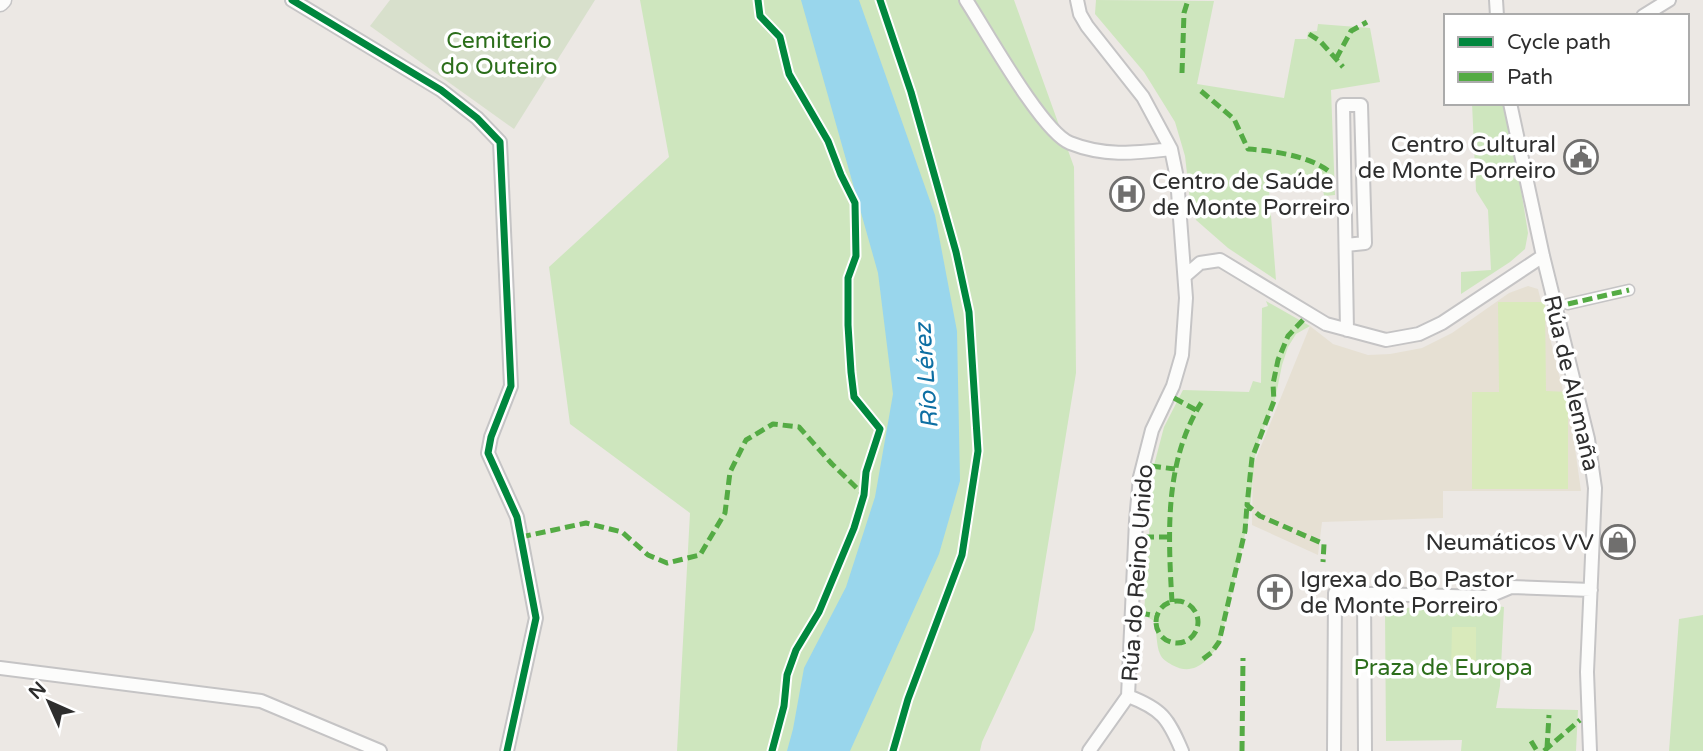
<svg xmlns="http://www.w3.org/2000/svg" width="1703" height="751" font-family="'Varela Round',sans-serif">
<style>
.education{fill:#e6e0d3}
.green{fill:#cee6be}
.cemetery{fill:#d8e0cc}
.pitch{fill:#d9eabb}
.water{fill:#99d6ec}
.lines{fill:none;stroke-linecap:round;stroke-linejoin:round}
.pedestrian-casing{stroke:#c5c4c5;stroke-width:13}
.minor-casing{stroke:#c5c4c5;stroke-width:16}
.tertiary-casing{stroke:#c5c4c5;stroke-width:19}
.pedestrian{stroke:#fcfcfb;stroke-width:10}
.minor{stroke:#fcfcfb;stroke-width:12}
.tertiary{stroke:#fcfcfb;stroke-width:16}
.quiet{stroke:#54ab44;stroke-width:5;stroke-dasharray:10 5;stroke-linecap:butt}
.cycleway-casing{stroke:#fff;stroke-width:11}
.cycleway{stroke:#00873e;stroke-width:7}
.labels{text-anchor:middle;stroke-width:7;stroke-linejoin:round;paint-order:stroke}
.park-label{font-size:23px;fill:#2c6e1b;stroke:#fff}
.poi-label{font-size:23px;fill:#2e2e2e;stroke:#fff;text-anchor:end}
.street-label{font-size:23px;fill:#2e2e2e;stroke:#fff}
.water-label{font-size:24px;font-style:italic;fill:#0d6fa3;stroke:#fff}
</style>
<rect width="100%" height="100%" fill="#ece8e4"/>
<path class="education" d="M 1528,286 L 1538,289 L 1572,427 L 1581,491 L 1443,491 L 1443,518 L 1322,522 L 1318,555 L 1252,525 L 1253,466 L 1310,326 L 1333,344 L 1368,355 L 1390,354 L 1422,348 L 1452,333 L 1509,293 Z"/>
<path class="green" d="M 640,0 L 1014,0 L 1074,167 L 1076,373 L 1034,630 L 982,742 L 980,751 L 677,751 L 690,513 L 570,424 L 549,267 L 669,157 Z
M 1096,0 L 1214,1 L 1197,84 L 1284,98 L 1295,39 L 1307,39 L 1308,32 L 1317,31 L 1318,24 L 1370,28 L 1380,82 L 1331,90 L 1335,195 L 1324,196 L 1321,174 L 1268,177 L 1276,280 L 1228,248 L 1196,220 L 1190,200 L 1185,156 L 1175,122 L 1144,72 L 1095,14 Z
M 1472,103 L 1507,103 L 1528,233 L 1525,249 L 1510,262 L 1461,294 L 1461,272 L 1491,270 L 1488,210 L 1476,191 Z
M 1266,301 L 1310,326 L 1296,334 L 1288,347 L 1282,365 L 1275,400 L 1256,449 L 1249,517 L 1220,643 C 1208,661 1194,677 1172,665 C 1167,662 1162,659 1160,654 C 1156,645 1157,631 1154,621 L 1144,615 L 1153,469 L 1164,427 L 1183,390 L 1249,392 L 1253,381 L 1261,383 L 1262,308 L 1268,306 Z
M 1489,605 L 1504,607 L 1500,686 L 1496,708 L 1578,710 L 1576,751 L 1461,751 L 1462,740 L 1386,741 L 1385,610 L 1417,607 L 1488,609 Z
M 1703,615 L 1703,751 L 1669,751 L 1679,619 Z"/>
<path class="cemetery" d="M 390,0 L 595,0 L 514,129 L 370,26 Z"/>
<path class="pitch" d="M 1498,302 L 1545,302 L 1546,391 L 1568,392 L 1568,489 L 1472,489 L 1472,392 L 1499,392 Z
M 1452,627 L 1476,627 L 1476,670 L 1451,670 Z"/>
<path class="water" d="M 801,0 L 859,0 L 935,215 L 957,331 L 960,481 L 939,554 L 850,751 L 787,751 L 793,729 L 804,668 L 846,587 L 875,497 L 893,394 L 878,273 Z"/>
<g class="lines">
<g class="pedestrian-casing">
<path id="pedestrian" d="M 1568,304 L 1629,290"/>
</g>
<g class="minor-casing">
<path id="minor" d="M 292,0 L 441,90 L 477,118 L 500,142 L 511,386 L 491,437 L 488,453 L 517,517 L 536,618 L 507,751
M 966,0 C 985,29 1042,132 1070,143 C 1105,157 1135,153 1171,149
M 1077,0 L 1080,14 L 1087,26 L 1143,97 L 1171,149 L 1177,178 L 1186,298 L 1182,355 L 1173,386 L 1152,430 L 1140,477 L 1136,521 L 1128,696 L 1089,751
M 1496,0 L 1497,16
M 1643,16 L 1669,0
M 1510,103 L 1543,256 L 1588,439 L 1595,488 L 1587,672 L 1590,751
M 1346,245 L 1365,243 L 1361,105 L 1343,105 L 1347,330
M 1185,276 L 1200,263 L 1220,260 L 1326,324 L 1386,340 L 1419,334 L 1442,323 L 1543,256
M 1364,593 L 1365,751
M 0,668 L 261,701 L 380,751
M 1128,696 C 1162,709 1168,718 1182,751
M 1334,751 L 1335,593 L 1487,597 L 1511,587 L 1591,590"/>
</g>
<g class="tertiary-casing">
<path id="tertiary" d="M 0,3 L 3,0"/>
</g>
<use href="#pedestrian" class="pedestrian"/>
<use href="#minor" class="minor"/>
<use href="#tertiary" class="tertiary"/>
<path class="quiet" d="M 1309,34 L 1320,41 L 1343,67
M 1336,59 L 1351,31 L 1367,22
M 1182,73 L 1184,13 L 1188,0
M 1201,91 L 1234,119 L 1248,149 C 1274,151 1311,156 1331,173
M 1568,304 L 1629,290
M 1303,320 L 1288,336 L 1278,360 L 1273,384 L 1274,401 L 1252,458 L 1247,505 L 1260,516 L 1324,544 L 1323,562
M 1174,398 L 1196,410
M 1151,466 L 1175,469
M 521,537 L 586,523 L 622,532 L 648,555 L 667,563 L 700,555 L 725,513 L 730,472 L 746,440 L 773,424 L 799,427 L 832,464 L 864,495
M 1144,537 L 1168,537
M1156 622a21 21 0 1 1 42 0a21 21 0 1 1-42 0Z
M 1172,602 C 1168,533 1164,460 1203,400
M 1140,613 L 1157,616
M 1203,659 L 1211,653 L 1219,642 L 1245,531 L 1247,505
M 1531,741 L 1537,751
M 1547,748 L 1549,715
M 1242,751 L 1243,658
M 1544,751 L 1580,720"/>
<g class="cycleway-casing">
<path id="cycleway" d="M 292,0 L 441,90 L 477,118 L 500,142 L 511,386 L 491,437 L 488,453 L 517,517 L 536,618 L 507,751
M 758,0 L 760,16 L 780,37 L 789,74 L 828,141 L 841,175 L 855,203 L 856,256 L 848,278 L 848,325 L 851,372 L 854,397 L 880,429 L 866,472 L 864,495 L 854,528 L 819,612 L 796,650 L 787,675 L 784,706 L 772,751
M 880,0 L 911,92 L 956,252 L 969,312 L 978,451 L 962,555 L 908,699 L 893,751"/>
</g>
<use href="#cycleway" class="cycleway"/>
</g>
<defs>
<g id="civic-ring" transform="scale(1.75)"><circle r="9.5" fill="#fff" stroke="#706f6e" stroke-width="1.5"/><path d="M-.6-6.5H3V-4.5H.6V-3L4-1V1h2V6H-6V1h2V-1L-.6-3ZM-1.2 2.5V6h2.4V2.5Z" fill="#706f6e"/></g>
<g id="hospital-ring" transform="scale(1.75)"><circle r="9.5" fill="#fff" stroke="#706f6e" stroke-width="1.5"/><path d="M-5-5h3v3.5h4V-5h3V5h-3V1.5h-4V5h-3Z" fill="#706f6e"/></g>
<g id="shop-ring" transform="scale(1.75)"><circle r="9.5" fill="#fff" stroke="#706f6e" stroke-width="1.5"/><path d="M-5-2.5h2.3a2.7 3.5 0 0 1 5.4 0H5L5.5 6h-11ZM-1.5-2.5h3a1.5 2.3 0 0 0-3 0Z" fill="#706f6e"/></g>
<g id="church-ring" transform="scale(1.75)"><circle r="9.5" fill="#fff" stroke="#706f6e" stroke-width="1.5"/><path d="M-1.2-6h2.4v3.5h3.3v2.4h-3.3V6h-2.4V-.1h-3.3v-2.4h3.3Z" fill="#706f6e"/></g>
</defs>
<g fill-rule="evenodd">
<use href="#civic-ring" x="1581" y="157"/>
<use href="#hospital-ring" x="1127" y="194"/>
<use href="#shop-ring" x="1618" y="542"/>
<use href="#church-ring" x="1275" y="592"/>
</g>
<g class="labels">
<g class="park-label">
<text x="499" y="48">Cemiterio<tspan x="499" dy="26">do Outeiro</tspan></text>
<text x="1443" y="675">Praza de Europa</text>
</g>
<g class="poi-label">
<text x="1556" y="152">Centro Cultural<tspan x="1556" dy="26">de Monte Porreiro</tspan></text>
<text x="1152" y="189" text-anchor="start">Centro de Saúde<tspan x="1152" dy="26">de Monte Porreiro</tspan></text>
<text x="1594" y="550">Neumáticos VV</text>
<text x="1300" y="587" text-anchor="start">Igrexa do Bo Pastor<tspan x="1300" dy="26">de Monte Porreiro</tspan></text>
</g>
<g class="street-label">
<text transform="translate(1572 383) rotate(77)" y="8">Rúa de Alemaña</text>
<text transform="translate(1137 573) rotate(-86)" y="8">Rúa do Reino Unido</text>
</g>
<g class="water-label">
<text transform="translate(926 376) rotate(-94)" y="8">Río Lérez</text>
</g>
</g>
<rect x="1444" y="14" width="245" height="91" fill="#ffffff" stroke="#ababab" stroke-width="2"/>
<rect x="1458" y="37" width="35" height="10" fill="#00873e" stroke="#ababab" stroke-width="2"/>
<text x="1507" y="49" font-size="21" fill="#2e2e2e">Cycle path</text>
<rect x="1458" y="72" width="35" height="10" fill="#54ab44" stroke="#ababab" stroke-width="2"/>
<text x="1507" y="84" font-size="21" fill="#2e2e2e">Path</text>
<g transform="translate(49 702) rotate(315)" stroke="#ffffff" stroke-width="5" paint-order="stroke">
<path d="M0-5L12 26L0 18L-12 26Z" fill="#2e2e2e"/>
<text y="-10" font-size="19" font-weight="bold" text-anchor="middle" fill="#2e2e2e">N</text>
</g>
</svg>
